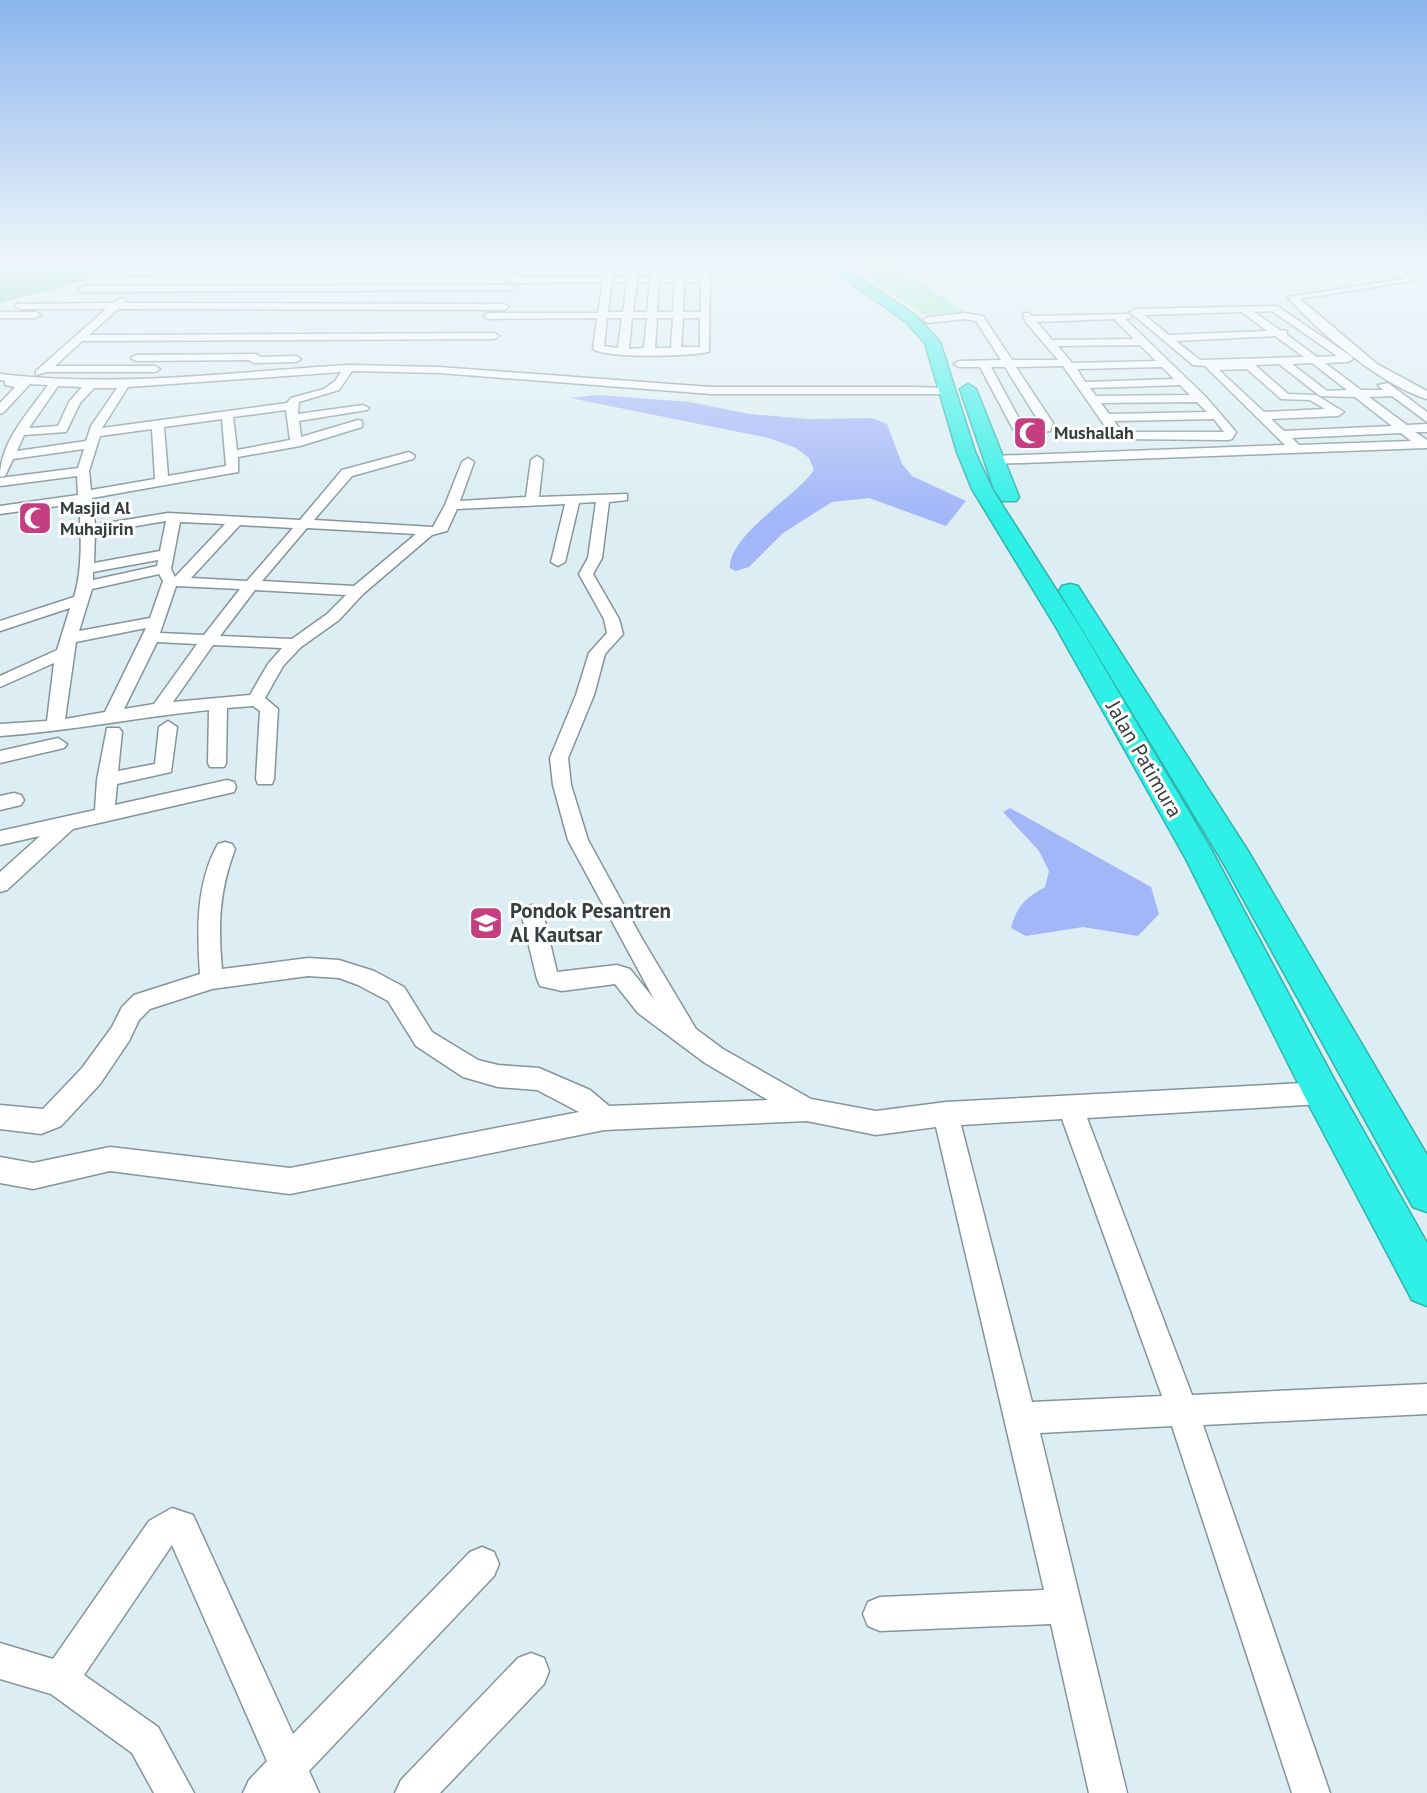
<svg xmlns="http://www.w3.org/2000/svg" width="1427" height="1793" font-family="'PT Sans',sans-serif">
<style>
.green{fill:#86eaba}
.forest{fill:#64cc9c}
.water{fill:#a3b6f8}
.lines{fill:none;stroke-linecap:round;stroke-linejoin:round}
.minor-casing{stroke:#849599;stroke-width:3}
.highway-casing{stroke:#31b2ac;stroke-width:3}
.minor{fill:#fff;fill-rule:evenodd}
.highway{fill:#2ef0e6;fill-rule:evenodd}
.labels{text-anchor:middle;stroke-width:6;stroke-linejoin:round;paint-order:stroke}
.far-poi-label{font-size:18px;font-weight:bold;fill:#373e40;stroke:#fff;text-anchor:start}
.street-label{font-size:21px;fill:#373e40;stroke:#fff}
.poi-label{font-size:21px;font-weight:bold;fill:#373e40;stroke:#fff;text-anchor:start}
</style>
<rect width="100%" height="100%" fill="#dceef3"/>
<path class="green" d="M 851,265 L 894,265 L 965,312 L 922,314 Z"/>
<path class="forest" d="M 0,265 L 113,265 L 82,281 L 0,303 Z"/>
<path class="water" d="M 597,395 L 690,402 L 750,414 L 808,419 L 872,418 L 887,424 L 902,464 L 912,476 L 966,501 L 946,526 L 869,498 L 832,502 L 783,533 L 749,567 L 736,571 L 730,568 C 729,534 796,497 814,470 L 809,458 L 796,448 L 769,438 L 570,398 Z
M 1010,808 L 1151,887 L 1159,914 L 1138,936 L 1083,927 L 1026,936 L 1011,928 C 1017,906 1025,898 1045,887 L 1049,871 L 1039,851 L 1003,812 Z"/>
<g class="lines">
<g class="minor-casing">
<path id="minor" d="M 605,265 L 614,265 L 613,277 L 628,277 L 631,265 L 638,267 L 637,277 L 651,277 L 653,265 L 660,267 L 660,276 L 675,276 L 677,265 L 684,267 L 684,276 L 701,276 L 702,265 L 710,265 L 709,352 C 689,356 608,359 593,349 L 597,318 L 488,319 L 483,316 L 488,313 L 598,313 L 603,282 L 514,283 L 509,280 L 514,277 L 604,277 ZM 612,282 L 627,282 L 623,312 L 608,312 ZM 637,282 L 650,282 L 647,312 L 633,312 ZM 659,282 L 675,282 L 673,312 L 657,312 ZM 684,282 L 701,282 L 701,312 L 683,312 ZM 607,318 L 622,318 L 618,348 L 604,346 ZM 632,318 L 647,318 L 644,348 L 629,349 ZM 657,318 L 673,318 L 671,348 L 655,348 ZM 683,318 L 700,318 L 700,347 L 681,347 Z
M 1393,266 L 1417,280 L 1300,299 L 1377,364 L 1427,391 L 1427,399 C 1384,386 1317,332 1288,297 L 1403,279 L 1391,272 L 1261,272 L 1256,269 L 1261,266 Z
M 518,267 L 523,270 L 521,272 L 124,275 L 119,272 L 124,269 Z
M 511,285 L 516,288 L 514,290 L 83,292 L 78,289 L 83,286 Z
M 121,298 L 126,301 L 124,303 L 504,304 L 509,307 L 504,310 L 118,309 L 89,335 L 494,333 L 499,336 L 494,339 L 82,341 L 55,366 L 155,366 L 160,369 L 155,372 L 47,372 L 36,375 L 36,371 L 106,309 L 20,309 L 15,306 L 17,304 L 113,303 Z
M 1277,306 L 1352,357 L 1353,359 L 1348,362 L 1325,363 L 1361,390 L 1383,390 L 1378,385 L 1388,383 L 1427,412 L 1427,422 L 1392,396 L 1369,397 L 1407,425 L 1427,424 L 1427,432 L 1415,432 L 1427,440 L 1427,448 L 993,464 L 987,460 L 993,456 L 1285,445 L 1205,366 L 1193,365 L 1130,312 L 1135,309 ZM 1272,311 L 1337,356 L 1317,357 L 1287,335 L 1287,331 L 1280,330 L 1254,312 ZM 1242,312 L 1267,331 L 1169,335 L 1144,315 ZM 1275,336 L 1304,357 L 1200,360 L 1176,341 ZM 1312,363 L 1347,390 L 1327,391 L 1292,364 ZM 1279,364 L 1320,396 L 1355,397 L 1392,426 L 1284,431 L 1271,419 L 1338,416 L 1344,412 L 1316,395 L 1288,394 L 1255,365 ZM 1247,369 L 1281,399 L 1310,400 L 1325,409 L 1264,412 L 1219,370 ZM 1401,433 L 1411,441 L 1299,445 L 1292,438 Z
M 0,312 L 36,312 L 41,315 L 36,318 L 0,318 Z
M 964,313 L 983,316 L 1012,360 L 1058,360 L 1025,321 L 1023,313 L 1029,313 L 1032,316 L 1131,314 L 1131,318 L 1125,319 L 1205,396 L 1236,432 L 1232,439 L 1228,440 L 1114,439 L 1063,366 L 1016,367 L 1053,423 L 1050,431 C 1036,434 1026,434 1013,429 L 980,367 L 959,367 L 954,364 L 959,361 L 1001,360 L 976,321 L 964,319 L 928,323 L 923,320 L 928,317 ZM 1114,319 L 1134,339 L 1052,340 L 1037,322 ZM 1140,345 L 1156,361 L 1072,363 L 1058,346 ZM 991,367 L 1005,367 L 1041,425 L 1028,426 L 1022,424 ZM 1162,367 L 1174,379 L 1085,382 L 1077,369 ZM 1180,385 L 1190,395 L 1096,396 L 1090,388 ZM 1197,402 L 1207,412 L 1109,414 L 1101,403 ZM 1214,419 L 1224,432 L 1122,432 L 1114,421 Z
M 256,354 L 261,357 L 296,356 L 301,359 L 296,362 L 254,363 L 249,360 L 136,361 L 131,358 L 136,355 Z
M 348,365 L 439,367 L 711,387 L 914,387 L 948,388 L 954,391 L 948,394 L 711,394 L 439,373 L 352,371 L 339,390 L 299,402 L 298,414 L 363,405 L 369,408 L 367,410 L 299,421 L 301,437 L 358,420 L 362,421 L 362,427 L 300,446 L 238,457 L 238,472 L 92,498 L 95,525 L 168,513 L 300,520 L 342,470 L 409,452 L 415,456 L 413,459 L 352,476 L 314,520 L 433,527 L 445,505 L 462,462 L 468,458 L 474,462 L 460,501 L 526,497 L 531,460 L 537,456 L 543,460 L 539,497 L 627,494 L 627,500 L 609,502 L 602,558 L 593,574 L 619,619 L 623,634 L 605,654 L 594,695 L 568,758 L 571,785 L 588,840 L 641,937 L 696,1029 L 723,1049 L 811,1099 L 876,1111 L 946,1102 L 1322,1082 L 1331,1085 L 1334,1093 L 1331,1101 L 1322,1104 L 1087,1118 L 1192,1395 L 1427,1384 L 1427,1414 L 1203,1425 L 1330,1793 L 1292,1793 L 1172,1426 L 1040,1433 L 1127,1793 L 1089,1793 L 1051,1624 L 880,1631 L 868,1626 L 863,1614 L 868,1602 L 880,1597 L 1044,1590 L 936,1127 L 876,1135 L 807,1121 L 604,1130 L 290,1194 L 110,1171 L 33,1189 L 0,1183 L 0,1157 L 33,1163 L 110,1147 L 290,1168 L 579,1112 L 537,1090 L 498,1087 L 463,1077 L 416,1046 L 388,1001 L 358,985 L 339,978 L 308,976 L 212,989 L 150,1009 L 139,1020 L 129,1041 L 100,1084 L 61,1126 L 41,1134 L 0,1129 L 0,1105 L 43,1109 L 82,1068 L 112,1027 L 122,1007 L 134,995 L 200,974 C 197,930 196,883 218,844 L 225,842 L 232,844 L 235,849 C 219,892 218,924 222,969 L 308,958 L 339,960 L 374,971 L 404,987 L 432,1032 L 478,1060 L 498,1065 L 539,1068 L 590,1090 L 609,1106 L 768,1100 L 705,1063 L 638,1013 L 615,984 L 562,991 L 540,986 L 537,979 L 521,913 L 524,907 L 532,905 L 540,907 L 543,913 L 557,972 L 617,965 L 630,969 L 654,999 L 568,840 L 553,785 L 550,758 L 576,695 L 589,653 L 607,633 L 604,619 L 579,574 L 588,558 L 596,502 L 579,503 L 565,562 L 558,566 L 551,562 L 565,504 L 457,509 L 447,531 L 432,535 L 363,594 L 339,620 L 301,647 L 283,666 L 265,698 L 278,709 L 274,779 L 272,784 L 258,784 L 256,779 L 260,711 L 253,706 L 227,708 L 226,763 L 224,767 L 210,767 L 208,763 L 209,710 C 139,717 70,731 0,736 L 0,724 L 47,721 L 54,663 L 0,687 L 0,676 L 57,650 L 70,608 L 0,631 L 0,621 L 74,597 C 83,568 81,533 79,503 L 0,514 L 0,506 L 78,495 L 77,476 L 0,486 L 0,478 L 78,468 L 84,449 L 13,459 L 5,476 L 0,477 C 0,442 28,413 48,385 L 30,384 L 4,412 L 0,414 L 0,403 L 15,387 L 5,385 L 5,381 L 0,380 L 0,374 C 117,388 231,372 348,365 ZM 341,372 L 336,380 L 324,389 L 291,398 L 287,403 L 102,428 L 128,387 ZM 58,386 L 82,387 L 69,402 L 58,426 L 29,428 ZM 94,388 L 117,388 L 91,426 L 86,441 L 17,451 L 24,435 L 66,432 L 80,403 ZM 286,410 L 290,440 L 237,450 L 233,417 ZM 222,419 L 226,466 L 168,476 L 164,427 ZM 152,429 L 155,479 L 91,490 L 89,471 L 100,436 ZM 166,521 L 160,551 L 94,563 L 95,533 ZM 180,522 L 225,524 L 175,577 L 171,569 ZM 240,525 L 293,528 L 247,581 L 191,578 ZM 307,528 L 416,534 L 354,586 L 262,581 ZM 158,560 L 157,566 L 93,580 L 93,572 ZM 159,574 L 163,581 L 150,618 L 79,631 L 92,589 ZM 176,586 L 240,589 L 204,635 L 160,633 ZM 255,590 L 346,595 L 327,614 L 292,639 L 220,636 ZM 146,628 L 105,712 L 65,719 L 76,642 ZM 157,642 L 197,644 L 154,704 L 124,709 ZM 213,645 L 282,648 L 268,664 L 250,695 L 173,702 ZM 1062,1119 L 1162,1396 L 1032,1402 L 961,1125 Z
M 168,721 L 177,727 L 171,772 L 117,784 L 115,805 L 227,780 L 234,782 L 236,787 L 234,792 L 73,829 L 7,890 L 0,892 L 0,872 L 40,836 L 0,845 L 0,831 L 95,810 L 97,780 L 107,728 L 119,728 L 122,732 L 118,771 L 155,764 L 159,727 Z
M 58,738 L 67,744 L 64,748 L 0,763 L 0,751 Z
M 14,793 L 21,795 L 24,800 L 21,805 L 0,810 L 0,796 Z
M 172,1508 L 193,1515 L 293,1734 L 470,1552 L 482,1547 L 494,1552 L 499,1564 L 494,1576 L 309,1771 L 319,1793 L 243,1793 L 249,1780 L 267,1761 L 172,1545 L 84,1675 L 158,1727 L 194,1793 L 154,1793 L 132,1753 L 51,1694 L 0,1679 L 0,1643 L 53,1659 L 149,1521 Z
M 531,1653 L 544,1658 L 549,1671 L 544,1684 L 440,1793 L 395,1793 L 401,1780 L 518,1658 Z"/>
</g>
<g class="highway-casing">
<path id="highway" d="M 826,265 L 841,265 L 916,316 L 940,342 L 975,452 L 992,489 L 1080,627 L 1212,851 L 1335,1081 L 1427,1243 L 1427,1306 L 1412,1300 L 1309,1105 L 1186,859 L 1056,627 L 972,489 L 957,452 L 925,343 L 906,322 Z
M 968,384 L 976,389 L 1019,497 L 1016,501 L 1002,501 L 994,489 L 960,389 Z
M 1070,584 L 1078,586 L 1081,591 L 1248,851 L 1427,1155 L 1427,1212 L 1413,1207 L 1225,866 L 1059,591 L 1062,586 Z"/>
</g>
<use href="#minor" class="minor"/>
<use href="#highway" class="highway"/>
</g>
<linearGradient id="sky" x2="0" y2="1"><stop stop-color="#8cb5ee"/><stop offset="0.51" stop-color="#eff7fa"/><stop offset="1" stop-color="#eff7fa" stop-opacity="0"/></linearGradient>
<rect width="1427" height="516" fill="url(#sky)"/>
<defs>
<g id="mosque-square" transform="scale(1.75)"><rect x="-9" y="-9" width="18" height="18" rx="4" fill="#c43e80" stroke="#fff"/><path d="M3.5-4.9A6 6 0 1 0 3.5 4.9A5 5 0 1 1 3.5-4.9Z" fill="#fff"/></g>
<g id="university-square" transform="scale(1.75)"><rect x="-9" y="-9" width="18" height="18" rx="4" fill="#c43e80" stroke="#fff"/><path d="M0-5L7-2L0 1L-7-2ZM-4 1L0 2.5L4 1V4Q0 6-4 4Z" fill="#fff"/></g>
</defs>
<g fill-rule="evenodd">
<use href="#mosque-square" x="1030" y="433"/>
<use href="#mosque-square" x="35" y="518"/>
<use href="#university-square" x="486" y="923"/>
</g>
<g class="labels">
<g class="far-poi-label">
<text x="1054" y="439">Mushallah</text>
<text x="60" y="514">Masjid Al<tspan x="60" dy="21">Muhajirin</tspan></text>
</g>
<g class="street-label">
<text transform="translate(1144 759) rotate(60)" y="7">Jalan Patimura</text>
</g>
<g class="poi-label">
<text x="510" y="918">Pondok Pesantren<tspan x="510" dy="24">Al Kautsar</tspan></text>
</g>
</g>
</svg>
